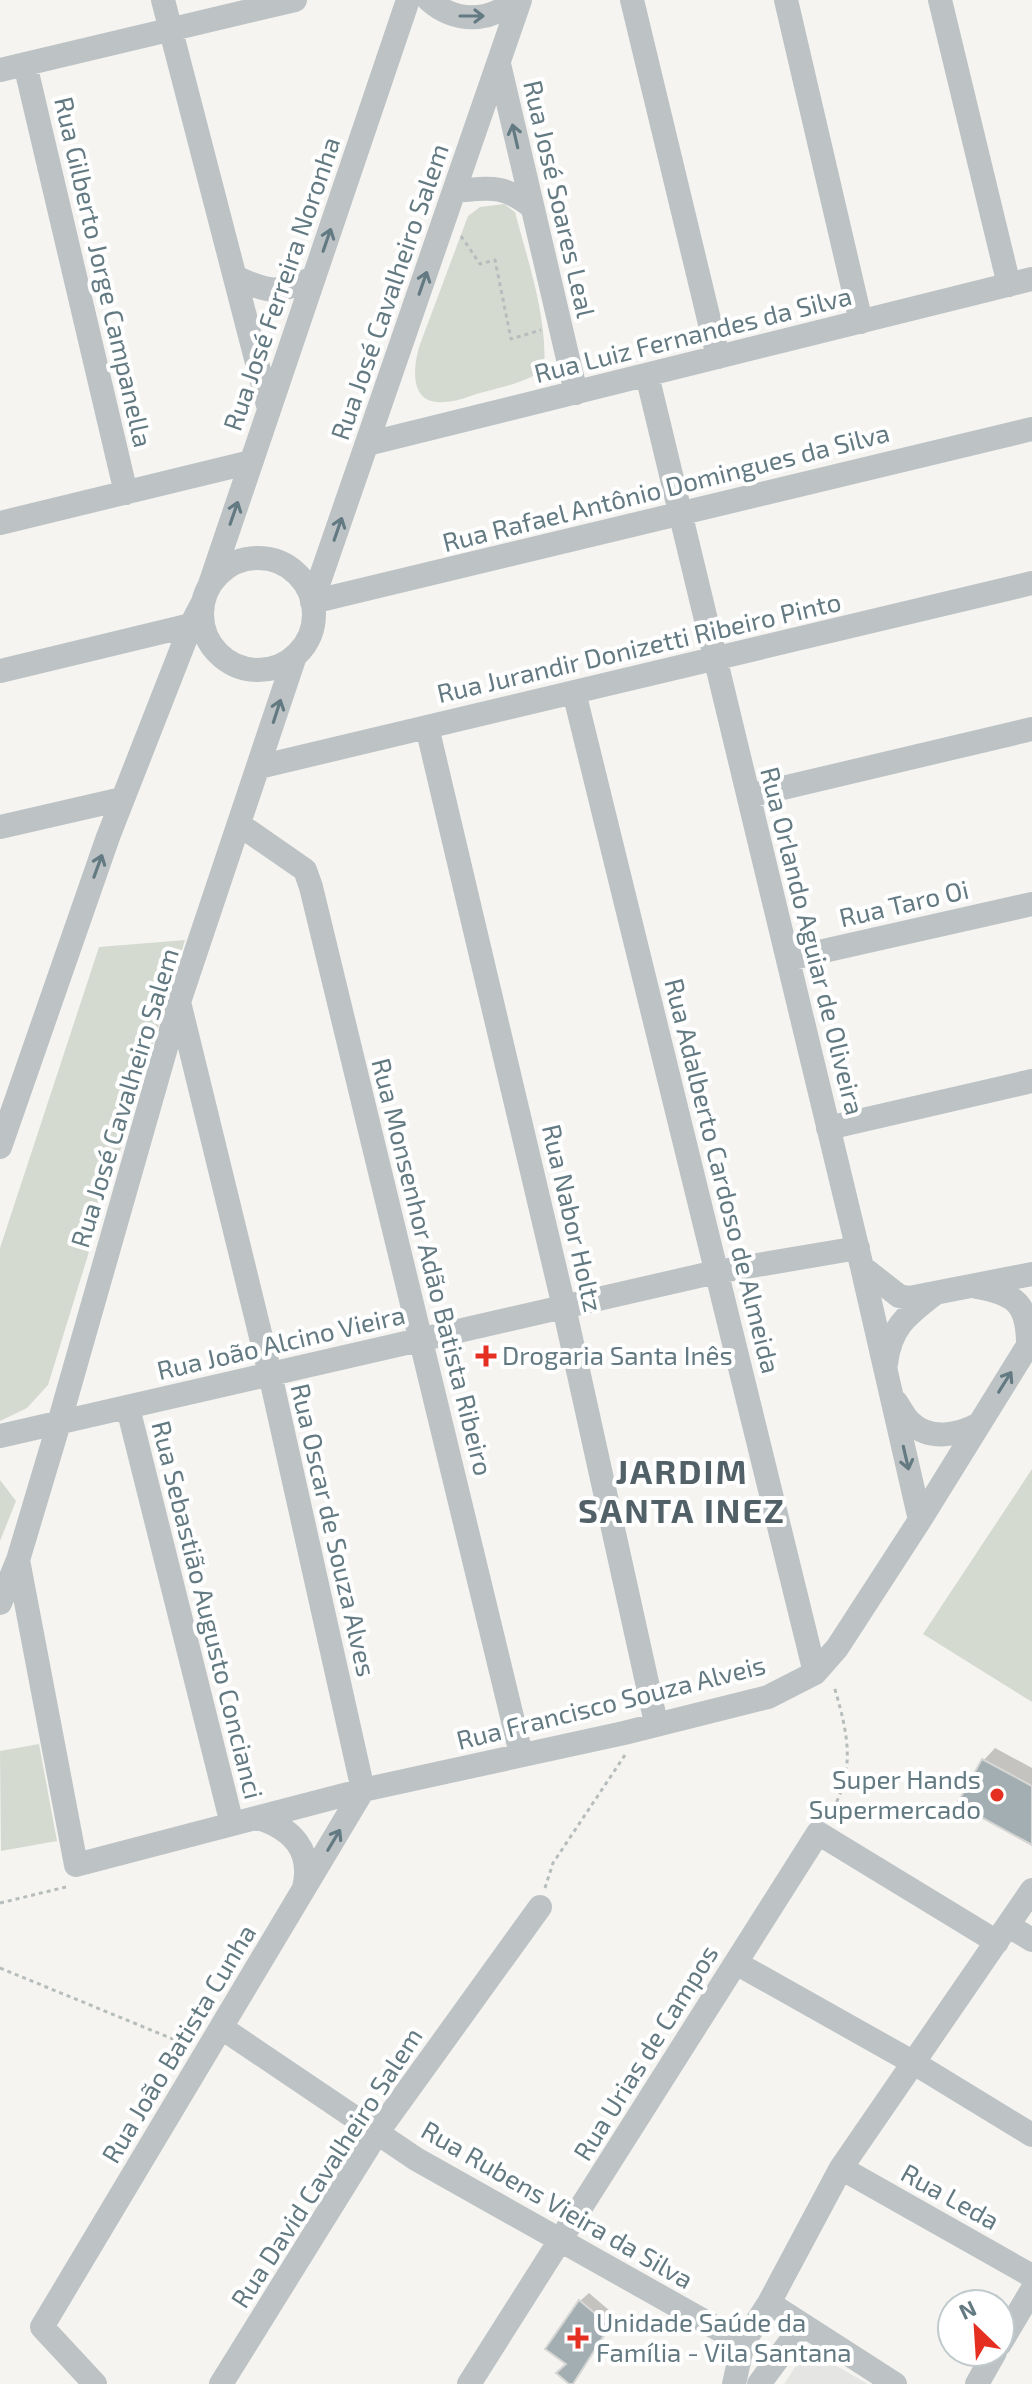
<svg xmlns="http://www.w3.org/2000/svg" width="1032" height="2384" font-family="'Exo 2',sans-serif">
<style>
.built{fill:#e5e6e4}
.green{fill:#d5dad0}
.shadow{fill:#0003}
.building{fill:#a2aeb1;stroke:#d6d6d4;stroke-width:2}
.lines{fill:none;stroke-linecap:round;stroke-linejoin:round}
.path{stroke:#b7bcbd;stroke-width:3;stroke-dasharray:4 4;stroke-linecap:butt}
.minor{stroke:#bdc3c5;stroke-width:24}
.oneway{stroke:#637a82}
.poi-dot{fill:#e52f21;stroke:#fff;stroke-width:3}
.labels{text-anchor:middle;stroke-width:8;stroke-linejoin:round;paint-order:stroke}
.street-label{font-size:26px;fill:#637a82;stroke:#fff}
.poi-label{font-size:26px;fill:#637a82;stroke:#fff;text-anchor:start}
.district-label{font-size:34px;font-weight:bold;letter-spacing:2px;fill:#516167;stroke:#fff}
</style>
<rect width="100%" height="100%" fill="#f5f4f1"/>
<path class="built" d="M 807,2349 L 868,2384 L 784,2384 Z"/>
<path class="green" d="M 504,204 L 515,212 C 528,262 548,318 544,370 C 523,383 503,387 480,393 C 469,396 456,402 444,402 C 409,405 413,368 419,347 L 468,216 L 480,207 Z
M 185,940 L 48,1385 L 27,1408 L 0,1421 L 0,1248 L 99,947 Z
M 1032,1469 L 1032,1702 L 923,1634 Z
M 0,1480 L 16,1501 L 0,1541 Z
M 39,1744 L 57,1841 L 1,1851 L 0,1751 Z"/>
<path class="shadow" d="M 995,1748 L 1032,1768 L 1032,1843 L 960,1804 L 984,1760 Z
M 589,2293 L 617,2317 L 579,2375 L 571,2384 L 569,2363 L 580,2301 Z"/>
<path class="building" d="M 982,1759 L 1032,1786 L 1032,1845 L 957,1804 Z
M 579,2300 L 610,2326 L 573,2384 L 569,2384 L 556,2373 L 566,2364 L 545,2349 Z"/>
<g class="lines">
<path class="path" d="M 461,236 L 480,264 L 495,260 L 511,339 L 541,330
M 829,1816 C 857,1770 848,1734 834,1686
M 545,1888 L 553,1863 L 625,1755
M 0,1903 L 70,1886
M 0,1968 L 185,2044"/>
<path class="minor" d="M 163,0 L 269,409
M 429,0 C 455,23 489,23 515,0
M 632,0 L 718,357
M 786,0 L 861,322
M 940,0 L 1009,285
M 25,64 L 126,493
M 499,64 L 576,393
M 0,70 L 295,0
M 455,191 C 490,188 503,184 532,207
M 235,277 C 272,294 276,293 313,278
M 647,375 L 862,1267 L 920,1520
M 367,444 L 1032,279
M 0,523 L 251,462
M202 614a56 56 0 1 1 112 0a56 56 0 1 1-112 0Z
M 209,587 L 408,0
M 312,602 L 1032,429
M 312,602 L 520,0
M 0,671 L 191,625
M 574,692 L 815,1673
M 427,727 L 564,1307 L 656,1723
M 259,767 L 1032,583
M 749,796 L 1032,729
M 240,825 L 305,870 L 311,887 L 521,1754
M 0,827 L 122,799
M 788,959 L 1032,904
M 828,1128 L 1032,1081
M 0,1147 L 108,837 L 191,625 L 203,602
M 862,1267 L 899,1296 L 909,1298 L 1032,1274
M 977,1287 C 1017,1294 1028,1305 1028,1345
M 886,1364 C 890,1328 906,1316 933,1295
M 896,1402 C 901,1409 905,1418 911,1423 C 930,1441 959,1435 979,1424
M 128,1408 L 232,1824
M 0,1436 L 716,1272 L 858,1248
M 18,1560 L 76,1865 L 363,1790 L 624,1733 L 768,1697 L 815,1673 L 837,1648 L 920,1520 L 1032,1339
M 0,1603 L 18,1560 L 59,1423 L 179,1002 L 295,656
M 259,1818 C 292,1829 313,1850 304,1888
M 1009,1926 L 1032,1940
M 736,1963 L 914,2063 L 1032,2135
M 222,2028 L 416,2159 L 743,2343 L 769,2303 L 895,2384
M 841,2168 L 1032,2276
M 769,2303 L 841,2168 L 1032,1890
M 1000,2344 L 1032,2290
M 95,2384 L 42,2327 L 363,1790 L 270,1374 L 179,1002
M 221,2384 L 377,2133 L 540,1907
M 469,2384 L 818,1833 L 997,1942
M 734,2384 L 743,2343
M 759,2384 L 802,2326
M 977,2384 L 995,2352"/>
</g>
<defs><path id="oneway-shaft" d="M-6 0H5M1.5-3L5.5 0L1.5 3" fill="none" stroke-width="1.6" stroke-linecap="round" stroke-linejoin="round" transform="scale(2)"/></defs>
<g class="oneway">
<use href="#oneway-shaft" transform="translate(472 16)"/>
<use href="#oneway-shaft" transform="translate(515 136) rotate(-103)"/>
<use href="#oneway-shaft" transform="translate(327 240) rotate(-71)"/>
<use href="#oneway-shaft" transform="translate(423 283) rotate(-71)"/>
<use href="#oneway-shaft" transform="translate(234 513) rotate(-71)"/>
<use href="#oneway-shaft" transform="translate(338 529) rotate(-71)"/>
<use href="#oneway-shaft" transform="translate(277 711) rotate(-72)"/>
<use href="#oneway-shaft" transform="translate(98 866) rotate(-70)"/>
<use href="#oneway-shaft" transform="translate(1005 1382) rotate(-58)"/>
<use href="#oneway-shaft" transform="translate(906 1458) rotate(77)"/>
<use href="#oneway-shaft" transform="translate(334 1840) rotate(-59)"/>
</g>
<g class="poi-dot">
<path d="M482 1344h8v8h8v8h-8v8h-8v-8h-8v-8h8z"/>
<circle cx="997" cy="1795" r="8"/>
<path d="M574 2326h8v8h8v8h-8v8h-8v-8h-8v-8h8z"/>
</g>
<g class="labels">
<g class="street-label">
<text transform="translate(559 199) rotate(77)" y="9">Rua José Soares Leal</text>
<text transform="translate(103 272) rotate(77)" y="9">Rua Gilberto Jorge Campanella</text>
<text transform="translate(282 284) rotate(-71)" y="9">Rua José Ferreira Noronha</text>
<text transform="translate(390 292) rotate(-71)" y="9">Rua José Cavalheiro Salem</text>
<text transform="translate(693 335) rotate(-14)" y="9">Rua Luiz Fernandes da Silva</text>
<text transform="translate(666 488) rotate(-14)" y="9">Rua Rafael Antônio Domingues da Silva</text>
<text transform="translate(639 648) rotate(-13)" y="9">Rua Jurandir Donizetti Ribeiro Pinto</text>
<text transform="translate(904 904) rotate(-13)" y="9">Rua Taro Oi</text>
<text transform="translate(812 941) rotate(76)" y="9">Rua Orlando Aguiar de Oliveira</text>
<text transform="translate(125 1098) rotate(-73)" y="9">Rua José Cavalheiro Salem</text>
<text transform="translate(722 1176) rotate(76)" y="9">Rua Adalberto Cardoso de Almeida</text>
<text transform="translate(572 1218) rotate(77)" y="9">Rua Nabor Holtz</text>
<text transform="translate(432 1267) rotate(76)" y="9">Rua Monsenhor Adão Batista Ribeiro</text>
<text transform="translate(281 1343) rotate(-13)" y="9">Rua João Alcino Vieira</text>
<text transform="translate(333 1530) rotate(77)" y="9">Rua Oscar de Souza Alves</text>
<text transform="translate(207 1610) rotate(76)" y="9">Rua Sebastião Augusto Concianci</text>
<text transform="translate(611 1703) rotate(-14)" y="9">Rua Francisco Souza Alveis</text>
<text transform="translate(179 2044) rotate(-59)" y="9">Rua João Batista Cunha</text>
<text transform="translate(646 2053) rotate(-58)" y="9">Rua Urias de Campos</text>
<text transform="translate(327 2168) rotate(-57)" y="9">Rua David Cavalheiro Salem</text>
<text transform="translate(950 2197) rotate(29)" y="9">Rua Leda</text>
<text transform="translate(557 2205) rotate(30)" y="9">Rua Rubens Vieira da Silva</text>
</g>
<g class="poi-label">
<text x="502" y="1365">Drogaria Santa Inês</text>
<text x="981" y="1789" text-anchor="end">Super Hands<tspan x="981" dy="30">Supermercado</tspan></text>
<text x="596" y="2332">Unidade Saúde da<tspan x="596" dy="30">Família - Vila Santana</tspan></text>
</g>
<g class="district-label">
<text x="682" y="1484">JARDIM<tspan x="682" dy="39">SANTA INEZ</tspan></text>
</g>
</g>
<g transform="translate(976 2328) rotate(335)"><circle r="38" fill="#ffffff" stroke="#c1cacd" stroke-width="2"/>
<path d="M0-6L14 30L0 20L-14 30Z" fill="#e52f21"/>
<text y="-12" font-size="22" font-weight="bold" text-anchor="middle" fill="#637a82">N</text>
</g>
</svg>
